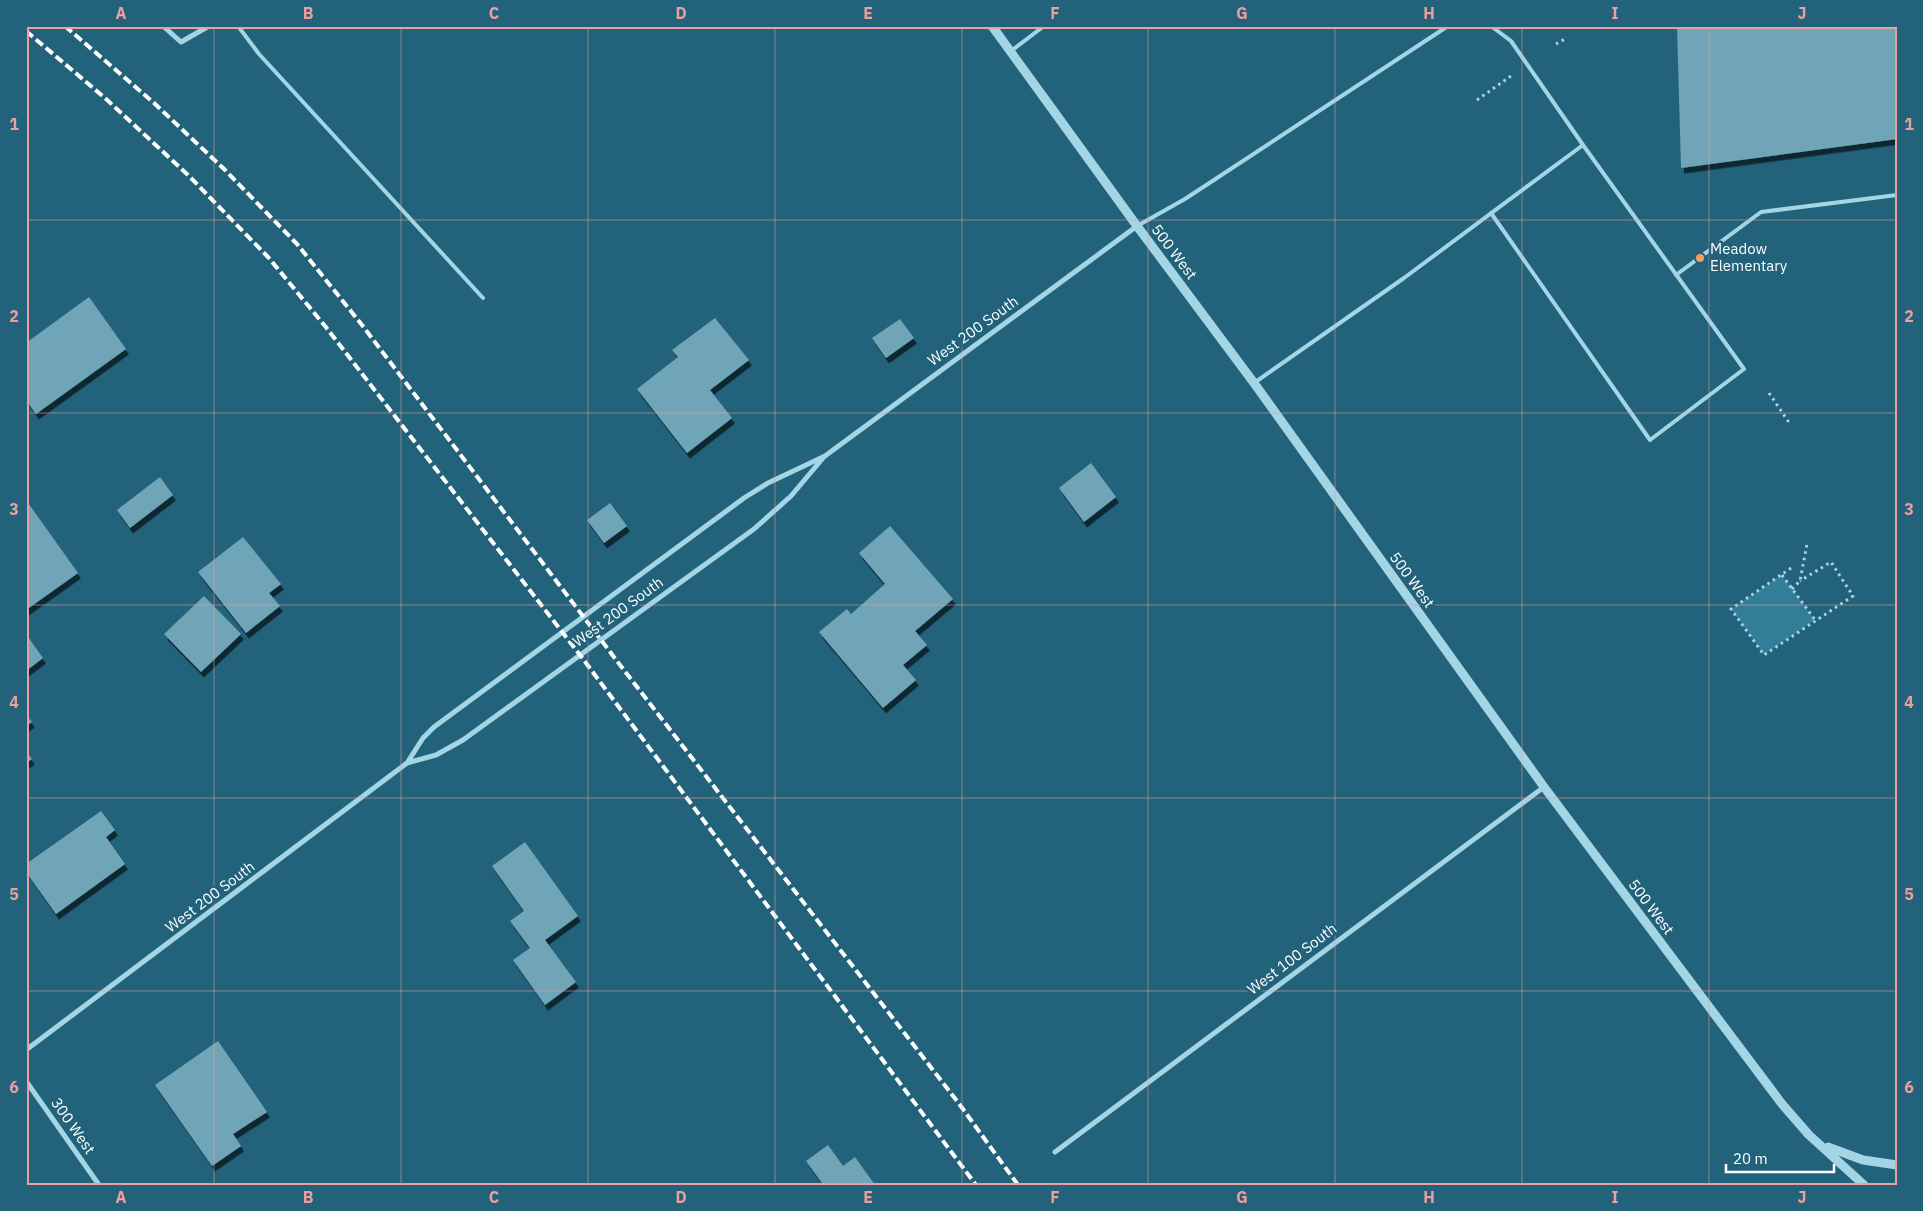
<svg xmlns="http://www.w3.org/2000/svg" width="1923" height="1211" font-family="'IBM Plex Sans',sans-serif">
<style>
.green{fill:#327d97}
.building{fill:#6fa5b7;filter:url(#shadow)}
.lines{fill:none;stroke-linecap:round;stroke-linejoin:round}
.path{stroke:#a4d5e5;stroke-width:3;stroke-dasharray:2.5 4;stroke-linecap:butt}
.service{stroke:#a4d5e5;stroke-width:4}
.minor{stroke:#a4d5e5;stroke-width:5}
.tertiary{stroke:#a4d5e5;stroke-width:9}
.rail{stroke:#fff;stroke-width:4;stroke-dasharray:9 4;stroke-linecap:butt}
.grid{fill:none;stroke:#ed9e9e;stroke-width:1;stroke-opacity:0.55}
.poi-dot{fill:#f19f66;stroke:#22637b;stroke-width:2}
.labels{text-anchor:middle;stroke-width:5;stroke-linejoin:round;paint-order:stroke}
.poi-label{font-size:15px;fill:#fff;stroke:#22637b;text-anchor:start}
.street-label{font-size:15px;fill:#fff;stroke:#22637b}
.neatline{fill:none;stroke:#ed9e9e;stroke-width:2}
.grid-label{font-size:16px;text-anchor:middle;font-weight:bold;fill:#ed9e9e}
</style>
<defs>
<filter id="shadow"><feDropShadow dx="3" dy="5.5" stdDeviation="0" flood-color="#0009"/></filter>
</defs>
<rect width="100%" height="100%" fill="#22637b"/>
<path class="green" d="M 1782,575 L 1815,620 L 1764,655 L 1731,609 Z"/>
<path class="building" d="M 1677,26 L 1897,26 L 1897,139 L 1681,168 Z
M 89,297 L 126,349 L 36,414 L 26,400 L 26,343 Z
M 715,318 L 749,360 L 710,390 L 732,418 L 687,453 L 637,389 L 678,357 L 672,350 Z
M 900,319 L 914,338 L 886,358 L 872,338 Z
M 1091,463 L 1116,497 L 1084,522 L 1059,488 Z
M 160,477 L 173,495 L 130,528 L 117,510 Z
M 26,500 L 78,573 L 26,610 Z
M 610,503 L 627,526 L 604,543 L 587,520 Z
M 890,526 L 953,599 L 915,631 L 927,645 L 903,665 L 916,680 L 883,708 L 819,632 L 847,609 L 851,614 L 885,584 L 859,553 Z
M 243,537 L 281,584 L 269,593 L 280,606 L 246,633 L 198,572 Z
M 204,596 L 241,634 L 201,672 L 164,634 Z
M 26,634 L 43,658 L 26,671 Z
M 26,715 L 32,722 L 26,726 Z
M 26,751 L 32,759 L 26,763 Z
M 101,811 L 115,830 L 106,837 L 125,864 L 56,914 L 26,872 L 26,864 Z
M 525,842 L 578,916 L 545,940 L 576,982 L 545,1005 L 513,960 L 530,948 L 510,921 L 524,911 L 492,866 Z
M 218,1041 L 267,1112 L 233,1134 L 241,1146 L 212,1166 L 155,1085 Z
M 828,1145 L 843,1166 L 855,1157 L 875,1185 L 820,1185 L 822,1183 L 806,1161 Z"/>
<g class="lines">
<path class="path" d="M 1556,44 L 1565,39
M 1477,100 L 1511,76
M 1769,393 L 1790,424
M 1791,568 L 1731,609 L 1764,655 L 1853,596 L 1831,562 L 1800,581
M 1782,575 L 1815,620
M 1792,589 L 1800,581 L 1807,544"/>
<path class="service" d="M 238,26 L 259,54 L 483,298
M 1011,51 L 1044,26
M 1491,213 L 1650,440 L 1744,369 L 1583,145
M 1137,226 L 1185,199 L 1448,26
M 1676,275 L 1761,212 L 1897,195
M 1254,383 L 1404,278 L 1583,145 L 1511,41 L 1491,26"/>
<path class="minor" d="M 163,26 L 181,42 L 209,26
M 407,763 L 436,755 L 463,740 L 754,529 L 791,496 L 823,458
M 26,1050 L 407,763 L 423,738 L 434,727 L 744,498 L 768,483 L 825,456 L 1137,226
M 26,1081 L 99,1185
M 1055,1152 L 1544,787"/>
<path class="tertiary" d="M 992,26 L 1137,226 L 1254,383 L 1544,787 L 1782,1104 L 1809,1135 L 1864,1185
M 1828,1147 L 1863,1160 L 1897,1165"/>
<path class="rail" d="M 65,26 L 154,103 L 224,169 L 297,244 L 362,325 L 617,661 L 960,1105 L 1018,1185
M 26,31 L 105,98 L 188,175 L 268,257 L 325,326 L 580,655 L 976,1185"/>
</g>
<path class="grid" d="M 214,26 L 214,1185M 401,26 L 401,1185M 588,26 L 588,1185M 775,26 L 775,1185M 962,26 L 962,1185M 1148,26 L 1148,1185M 1335,26 L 1335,1185M 1522,26 L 1522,1185M 1709,26 L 1709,1185M 26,220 L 1897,220M 26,413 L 1897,413M 26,605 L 1897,605M 26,798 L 1897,798M 26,991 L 1897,991"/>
<circle class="poi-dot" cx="1700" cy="258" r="5"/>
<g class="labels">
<g class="poi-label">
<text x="1710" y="254">Meadow<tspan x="1710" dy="17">Elementary</tspan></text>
</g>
<g class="street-label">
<text transform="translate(1174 252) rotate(53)" y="5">500 West</text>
<text transform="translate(973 331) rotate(-36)" y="5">West 200 South</text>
<text transform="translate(1412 580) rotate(54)" y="5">500 West</text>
<text transform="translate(618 612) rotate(-36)" y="5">West 200 South</text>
<text transform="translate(210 897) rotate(-37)" y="5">West 200 South</text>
<text transform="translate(1651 907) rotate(53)" y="5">500 West</text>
<text transform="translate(1292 959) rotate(-37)" y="5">West 100 South</text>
<text transform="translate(73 1126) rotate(55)" y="5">300 West</text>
</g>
</g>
<rect width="1923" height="1211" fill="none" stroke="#22637b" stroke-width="55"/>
<path d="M1726 1164v8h108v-8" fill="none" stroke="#ffffff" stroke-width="2.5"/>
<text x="1733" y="1164" font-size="15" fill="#ffffff" stroke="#22637b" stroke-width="4" paint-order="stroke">20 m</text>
<rect x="28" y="28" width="1868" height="1156" class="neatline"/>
<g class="grid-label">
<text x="121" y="19">A</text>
<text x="308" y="19">B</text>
<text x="494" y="19">C</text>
<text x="681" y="19">D</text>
<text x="868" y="19">E</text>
<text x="1055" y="19">F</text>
<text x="1242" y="19">G</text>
<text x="1429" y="19">H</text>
<text x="1615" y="19">I</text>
<text x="1802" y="19">J</text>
<text x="14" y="130">1</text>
<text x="1909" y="130">1</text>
<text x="14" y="322">2</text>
<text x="1909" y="322">2</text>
<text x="14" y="515">3</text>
<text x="1909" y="515">3</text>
<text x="14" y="708">4</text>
<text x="1909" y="708">4</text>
<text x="14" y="900">5</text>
<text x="1909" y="900">5</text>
<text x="14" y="1093">6</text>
<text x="1909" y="1093">6</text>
<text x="121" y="1203">A</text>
<text x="308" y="1203">B</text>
<text x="494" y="1203">C</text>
<text x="681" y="1203">D</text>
<text x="868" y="1203">E</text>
<text x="1055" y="1203">F</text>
<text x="1242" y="1203">G</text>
<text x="1429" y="1203">H</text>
<text x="1615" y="1203">I</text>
<text x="1802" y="1203">J</text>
</g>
</svg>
